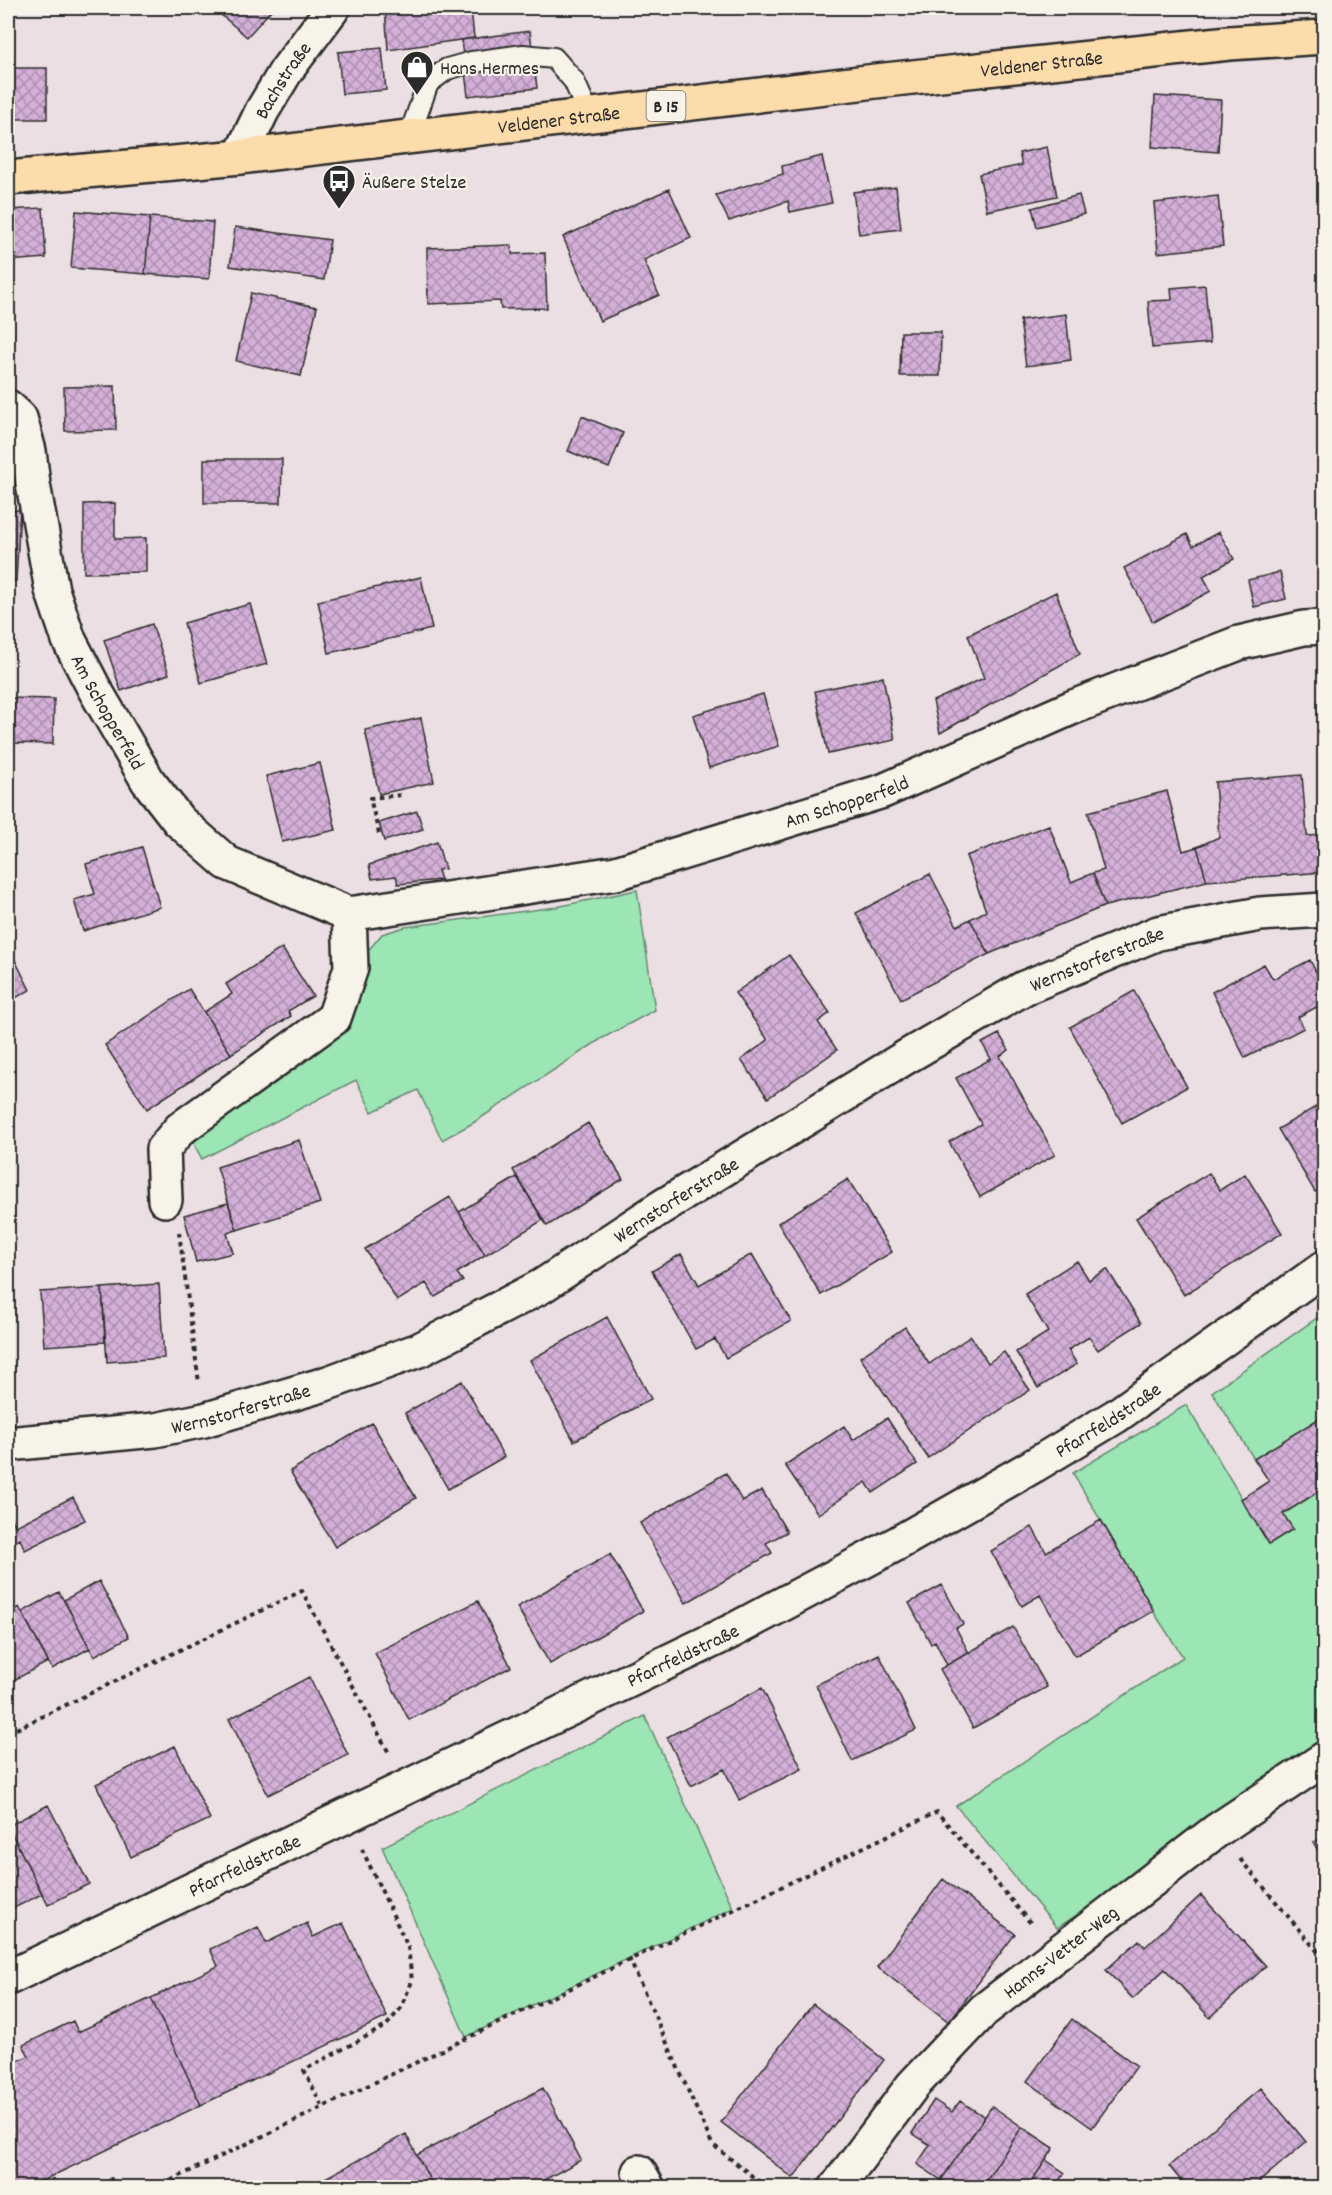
<svg xmlns="http://www.w3.org/2000/svg" width="1332" height="2195" font-family="Dekko,sans-serif">
<style>
.green{fill:#9ce5b4;stroke:#648870;stroke-width:1.5}
.building{fill:url(#building-cross-hatch);stroke:#2b2b2b;stroke-width:1.5}
.lines{fill:none;stroke-linecap:round;stroke-linejoin:round}
.lane-casing{stroke:#2b2b2b;stroke-width:24}
.street-casing{stroke:#2b2b2b;stroke-width:38}
.primary-casing{stroke:#2b2b2b;stroke-width:38}
.path{stroke:#2b2b2b;stroke-width:4;stroke-dasharray:4.5 4.5;stroke-linecap:butt}
.lane{stroke:#f7f3e8;stroke-width:20}
.street{stroke:#f7f3e8;stroke-width:33}
.primary{stroke:#fddcac;stroke-width:33}
.labels{text-anchor:middle;stroke-width:4.5;stroke-linejoin:round;paint-order:stroke}
.shield{fill:#f7f3e8;stroke:#686764;stroke-width:1.5}
.shield-label{font-size:18px;font-weight:bold;fill:#2b2b2b}
.street-label{font-size:20px;fill:#2b2b2b;stroke:#f7f3e8}
.poi-label{font-size:20px;fill:#2b2b2b;stroke:#f7f3e8;text-anchor:start}
</style>
<defs>
<pattern id="building-cross-hatch" width="8" height="8" patternUnits="userSpaceOnUse" patternTransform="scale(1.5)"><rect width="8" height="8" fill="#d4afd8"/><path d="M0 0l8 8M0 8l8-8" fill="none" stroke="#ac8faf"/></pattern>
</defs>
<rect width="100%" height="100%" fill="#ecdfe3"/>
<filter id="ink" filterUnits="userSpaceOnUse"><feTurbulence type="fractalNoise" baseFrequency=".0167" numOctaves="2"/><feDisplacementMap in="SourceGraphic" scale="12" xChannelSelector="R" yChannelSelector="G"/><feConvolveMatrix kernelMatrix="1 2 1 2 8 2 1 2 1" color-interpolation-filters="sRGB"/></filter>
<g filter="url(#ink)">
<path class="green" d="M 637,890 L 655,1010 L 601,1039 L 473,1123 L 442,1140 L 418,1090 L 372,1112 L 356,1080 L 202,1159 L 195,1146 L 194,1136 L 206,1125 L 318,1052 L 346,1029 L 354,1008 L 366,953 L 382,934 L 405,927 L 556,907 Z
M 1324,1313 L 1324,1418 L 1323,1416 L 1254,1459 L 1212,1392 Z
M 1186,1405 L 1269,1544 L 1293,1529 L 1283,1514 L 1324,1488 L 1324,1750 L 1057,1928 L 956,1806 L 1183,1657 L 1153,1611 L 1073,1473 Z
M 645,1716 L 733,1908 L 466,2037 L 382,1847 Z"/>
<path class="building" d="M 213,8 L 273,8 L 247,37 Z
M 385,8 L 471,8 L 474,38 L 388,50 Z
M 530,31 L 537,88 L 468,96 L 461,40 Z
M 382,48 L 386,90 L 342,94 L 338,52 Z
M 8,68 L 47,68 L 47,119 L 8,119 Z
M 1155,96 L 1221,100 L 1218,152 L 1152,147 Z
M 1047,147 L 1057,196 L 987,211 L 979,174 L 1022,165 L 1019,153 Z
M 822,156 L 832,203 L 790,212 L 788,201 L 729,221 L 716,195 L 783,174 L 782,166 Z
M 896,187 L 901,229 L 859,234 L 853,192 Z
M 669,189 L 691,238 L 644,260 L 659,295 L 600,321 L 563,237 Z
M 1079,195 L 1084,214 L 1037,227 L 1032,208 Z
M 1218,196 L 1223,246 L 1158,253 L 1154,203 Z
M 43,208 L 46,258 L 8,261 L 8,210 Z
M 76,211 L 150,217 L 145,274 L 71,268 Z
M 150,217 L 213,222 L 209,279 L 145,274 Z
M 235,227 L 330,240 L 324,280 L 230,266 Z
M 511,245 L 512,254 L 545,253 L 547,308 L 501,309 L 500,301 L 428,304 L 427,248 Z
M 1205,285 L 1210,343 L 1152,348 L 1148,301 L 1172,300 L 1171,288 Z
M 251,293 L 317,307 L 301,376 L 236,361 Z
M 1066,314 L 1071,360 L 1026,366 L 1020,320 Z
M 901,332 L 941,332 L 940,376 L 900,376 Z
M 115,386 L 116,430 L 65,431 L 64,387 Z
M 582,416 L 623,433 L 609,468 L 568,451 Z
M 204,459 L 282,459 L 281,503 L 204,503 Z
M 115,503 L 115,539 L 146,538 L 146,572 L 84,573 L 84,504 Z
M 8,510 L 20,510 L 16,581 L 8,580 Z
M 1219,532 L 1234,559 L 1203,576 L 1211,591 L 1153,622 L 1124,568 L 1187,534 L 1193,546 Z
M 1280,572 L 1286,599 L 1254,607 L 1248,580 Z
M 421,577 L 432,629 L 329,653 L 318,601 Z
M 1056,592 L 1080,654 L 940,733 L 933,701 L 984,678 L 968,635 Z
M 250,604 L 267,664 L 201,683 L 184,623 Z
M 152,624 L 169,674 L 121,691 L 104,640 Z
M 883,677 L 895,740 L 828,754 L 815,691 Z
M 763,694 L 779,746 L 709,768 L 693,715 Z
M 8,698 L 54,699 L 53,744 L 8,743 Z
M 421,718 L 434,782 L 379,794 L 365,730 Z
M 320,763 L 336,830 L 282,842 L 266,776 Z
M 1302,775 L 1307,836 L 1324,835 L 1324,872 L 1207,881 L 1197,847 L 1219,837 L 1215,782 Z
M 1167,791 L 1183,851 L 1197,847 L 1207,881 L 1105,906 L 1093,873 L 1104,870 L 1088,812 Z
M 417,811 L 423,829 L 384,841 L 379,823 Z
M 1049,825 L 1071,882 L 1093,873 L 1105,906 L 989,954 L 970,919 L 986,911 L 966,856 Z
M 437,842 L 445,869 L 438,870 L 441,880 L 398,884 L 396,876 L 372,879 L 369,865 Z
M 142,847 L 160,907 L 83,931 L 74,900 L 95,894 L 86,864 Z
M 930,874 L 957,926 L 970,919 L 989,954 L 901,999 L 856,913 Z
M 8,946 L 30,990 L 8,1002 Z
M 282,948 L 313,996 L 288,1011 L 291,1016 L 231,1054 L 204,1012 L 232,994 L 226,984 Z
M 789,955 L 830,1013 L 818,1022 L 837,1050 L 768,1098 L 741,1060 L 768,1040 L 735,993 Z
M 1310,960 L 1324,988 L 1324,1003 L 1298,1017 L 1304,1028 L 1245,1058 L 1212,992 L 1264,964 L 1273,979 Z
M 189,989 L 231,1054 L 147,1109 L 105,1045 Z
M 1134,991 L 1187,1087 L 1122,1123 L 1070,1027 Z
M 999,1034 L 1009,1050 L 1000,1056 L 1055,1155 L 980,1197 L 949,1142 L 981,1124 L 956,1078 L 991,1059 L 982,1043 Z
M 1324,1102 L 1324,1186 L 1315,1192 L 1278,1129 Z
M 588,1123 L 623,1179 L 547,1226 L 513,1170 Z
M 299,1140 L 320,1203 L 237,1230 L 217,1167 Z
M 1209,1173 L 1220,1190 L 1245,1174 L 1282,1233 L 1184,1295 L 1136,1218 Z
M 517,1177 L 543,1220 L 485,1255 L 459,1212 Z
M 848,1179 L 892,1252 L 821,1295 L 778,1223 Z
M 450,1197 L 485,1255 L 457,1273 L 463,1281 L 435,1297 L 426,1283 L 397,1301 L 365,1249 Z
M 228,1203 L 237,1230 L 227,1233 L 233,1253 L 196,1262 L 184,1215 Z
M 681,1254 L 699,1285 L 752,1254 L 791,1321 L 726,1358 L 715,1339 L 696,1349 L 652,1271 Z
M 1077,1261 L 1089,1280 L 1107,1269 L 1141,1323 L 1098,1350 L 1089,1337 L 1068,1350 L 1077,1364 L 1038,1388 L 1016,1352 L 1048,1332 L 1025,1294 Z
M 159,1284 L 164,1358 L 107,1362 L 102,1288 Z
M 102,1288 L 105,1342 L 44,1346 L 40,1292 Z
M 607,1317 L 651,1399 L 574,1441 L 530,1360 Z
M 905,1327 L 929,1364 L 971,1336 L 988,1363 L 1004,1352 L 1030,1390 L 928,1458 L 860,1357 Z
M 462,1381 L 504,1457 L 448,1489 L 405,1413 Z
M 1323,1416 L 1324,1488 L 1283,1514 L 1293,1529 L 1269,1544 L 1241,1499 L 1269,1481 L 1254,1459 Z
M 887,1418 L 917,1464 L 873,1493 L 866,1482 L 818,1514 L 785,1465 L 844,1426 L 853,1440 Z
M 372,1423 L 416,1498 L 335,1547 L 290,1471 Z
M 726,1473 L 742,1501 L 762,1490 L 787,1532 L 766,1543 L 772,1553 L 686,1603 L 640,1523 Z
M 73,1497 L 85,1520 L 25,1550 L 20,1539 L 8,1546 L 8,1513 L 16,1526 Z
M 1101,1520 L 1154,1611 L 1075,1656 L 1040,1595 L 1022,1606 L 991,1551 L 1032,1527 L 1046,1552 Z
M 610,1554 L 643,1611 L 550,1664 L 517,1607 Z
M 99,1581 L 129,1637 L 94,1656 L 64,1600 Z
M 942,1585 L 963,1624 L 956,1628 L 969,1653 L 947,1665 L 935,1641 L 931,1644 L 909,1603 Z
M 59,1592 L 90,1648 L 52,1669 L 22,1612 Z
M 478,1601 L 511,1667 L 409,1720 L 375,1653 Z
M 19,1607 L 48,1662 L 12,1681 L 8,1674 L 8,1613 Z
M 1013,1627 L 1047,1687 L 973,1728 L 940,1669 Z
M 879,1654 L 916,1730 L 852,1761 L 816,1685 Z
M 309,1677 L 348,1755 L 268,1795 L 229,1719 Z
M 762,1688 L 802,1769 L 739,1800 L 724,1769 L 691,1786 L 667,1737 Z
M 175,1746 L 210,1819 L 131,1857 L 96,1784 Z
M 48,1805 L 89,1884 L 48,1905 L 8,1826 Z
M 8,1826 L 42,1894 L 8,1911 Z
M 1324,1836 L 1324,1861 L 1313,1843 Z
M 943,1879 L 1015,1934 L 949,2022 L 877,1967 Z
M 1201,1895 L 1266,1966 L 1210,2018 L 1165,1969 L 1133,1999 L 1106,1970 L 1139,1940 L 1145,1947 Z
M 307,1923 L 313,1937 L 343,1923 L 387,2017 L 201,2105 L 151,1998 L 218,1966 L 210,1949 L 258,1927 L 266,1943 Z
M 151,1998 L 201,2105 L 27,2188 L 8,2188 L 8,2065 L 29,2056 L 23,2045 L 73,2021 L 78,2032 Z
M 813,2004 L 884,2060 L 793,2178 L 721,2122 Z
M 1072,2019 L 1137,2066 L 1092,2128 L 1027,2081 Z
M 543,2088 L 581,2160 L 535,2185 L 537,2188 L 434,2188 L 417,2155 Z
M 1261,2088 L 1306,2142 L 1252,2188 L 1187,2188 L 1169,2166 Z
M 934,2100 L 952,2112 L 960,2101 L 985,2117 L 941,2180 L 917,2164 L 930,2145 L 912,2133 Z
M 992,2106 L 1022,2127 L 981,2188 L 951,2188 L 941,2180 Z
M 1022,2127 L 1054,2148 L 1046,2160 L 1027,2188 L 981,2188 Z
M 406,2134 L 434,2188 L 307,2188 Z
M 1046,2160 L 1065,2173 L 1056,2184 L 1061,2188 L 1027,2188 Z"/>
<g class="lines">
<g class="lane-casing">
<path id="lane" d="M 409,137 L 428,83 L 447,69 L 472,62 L 523,55 L 554,58 L 574,81 L 589,115"/>
</g>
<g class="street-casing">
<g id="street">
<path id="s1" d="M 240,157 L 262,111 L 286,71 L 333,8"/>
<path id="s2" d="M 8,407 L 20,418 L 29,451 L 33,484 L 52,590 L 69,640 L 94,688 L 148,781 L 179,821 L 227,863 L 349,914 L 616,873 L 883,791 L 1071,708 L 1239,643 L 1304,628 L 1324,627"/>
<path d="M 165,1200 L 163,1149 L 180,1129 L 334,1018 L 351,968 L 349,914"/>
<path id="s3" d="M 8,1444 L 155,1430 L 204,1420 L 322,1385 L 419,1350 L 542,1286 L 660,1208 L 906,1057 L 1024,988 L 1158,933 L 1260,914 L 1324,910"/>
<path id="s4" d="M 8,1978 L 730,1632 L 898,1543 L 1033,1466 L 1116,1416 L 1324,1268"/>
<path d="M 639,2172 L 648,2188"/>
<path id="s5" d="M 836,2188 L 913,2085 L 984,2010 L 1216,1831 L 1324,1759"/>
</g>
</g>
<g class="primary-casing">
<g id="primary">
<path id="s6" d="M 8,178 L 240,157 L 876,81 L 1229,43 L 1324,37"/>
</g>
</g>
<path class="path" d="M 379,834 L 370,798 L 402,795
M 179,1232 L 199,1383
M 8,1733 L 302,1591 L 390,1755
M 1240,1859 L 1323,1958 L 1324,1957
M 629,1958 L 712,2144 L 767,2188
M 322,2106 L 304,2070 L 386,2026 L 401,2008 L 412,1981 L 408,1947 L 361,1847
M 93,2188 L 111,2179 L 116,2188
M 155,2188 L 937,1812 L 1033,1926"/>
<use href="#lane" class="lane"/>
<use href="#street" class="street"/>
<use href="#primary" class="primary"/>
</g>
</g>
<defs>
<g id="shop-pin" transform="scale(1.725)"><path d="M0 17L-7.5 6A9.5 9.5 0 1 1 7.5 6Z" fill="#2b2b2b" stroke="#f7f3e8"/><path d="M-5-2.5h2.3a2.7 3.5 0 0 1 5.4 0H5L5.5 6h-11ZM-1.5-2.5h3a1.5 2.3 0 0 0-3 0Z" fill="#fff"/></g>
<g id="bus-pin" transform="scale(1.725)"><path d="M0 17L-7.5 6A9.5 9.5 0 1 1 7.5 6Z" fill="#2b2b2b" stroke="#f7f3e8"/><path d="M-5-6H5V4H4V6H2V4H-2V6H-4V4H-5ZM-3.5-4V0h7V-4ZM-3.5 1.2v1.5H-2V1.2ZM2 1.2v1.5H3.5V1.2Z" fill="#fff"/></g>
</defs>
<g fill-rule="evenodd">
<use href="#shop-pin" x="417" y="67"/>
<use href="#bus-pin" x="339" y="181"/>
</g>
<g class="labels">
<rect class="shield" x="646.5" y="91" width="39" height="30" rx="4.5"/>
<g class="shield-label">
<text x="666" y="112">B 15</text>
</g>
<g class="street-label">
<text dy="7" stroke="none"><textPath href="#s6" startOffset="1040">Veldener Straße</textPath></text>
<text dy="7" stroke="none"><textPath href="#s1" startOffset="88">Bachstraße</textPath></text>
<text dy="7" stroke="none"><textPath href="#s6" startOffset="554">Veldener Straße</textPath></text>
<text dy="7" stroke="none"><textPath href="#s2" startOffset="326">Am Schopperfeld</textPath></text>
<text dy="7" stroke="none"><textPath href="#s2" startOffset="1164">Am Schopperfeld</textPath></text>
<text dy="7" stroke="none"><textPath href="#s3" startOffset="1208">Wernstorferstraße</textPath></text>
<text dy="7" stroke="none"><textPath href="#s3" startOffset="722">Wernstorferstraße</textPath></text>
<text dy="7" stroke="none"><textPath href="#s3" startOffset="236">Wernstorferstraße</textPath></text>
<text dy="7" stroke="none"><textPath href="#s4" startOffset="1234">Pfarrfeldstraße</textPath></text>
<text dy="7" stroke="none"><textPath href="#s4" startOffset="748">Pfarrfeldstraße</textPath></text>
<text dy="7" stroke="none"><textPath href="#s4" startOffset="262">Pfarrfeldstraße</textPath></text>
<text dy="7" stroke="none"><textPath href="#s5" startOffset="328">Hanns-Vetter-Weg</textPath></text>
</g>
<g class="poi-label">
<text x="440" y="74">Hans Hermes</text>
<text x="362" y="188">Äußere Stelze</text>
</g>
</g>
<rect width="1332" height="2195" fill="none" stroke="#f7f3e8" stroke-width="30"/>
<rect x="15" y="15" width="1302" height="2165" fill="none" stroke="#2b2b2b" stroke-width="2" filter="url(#ink)"/>
</svg>
